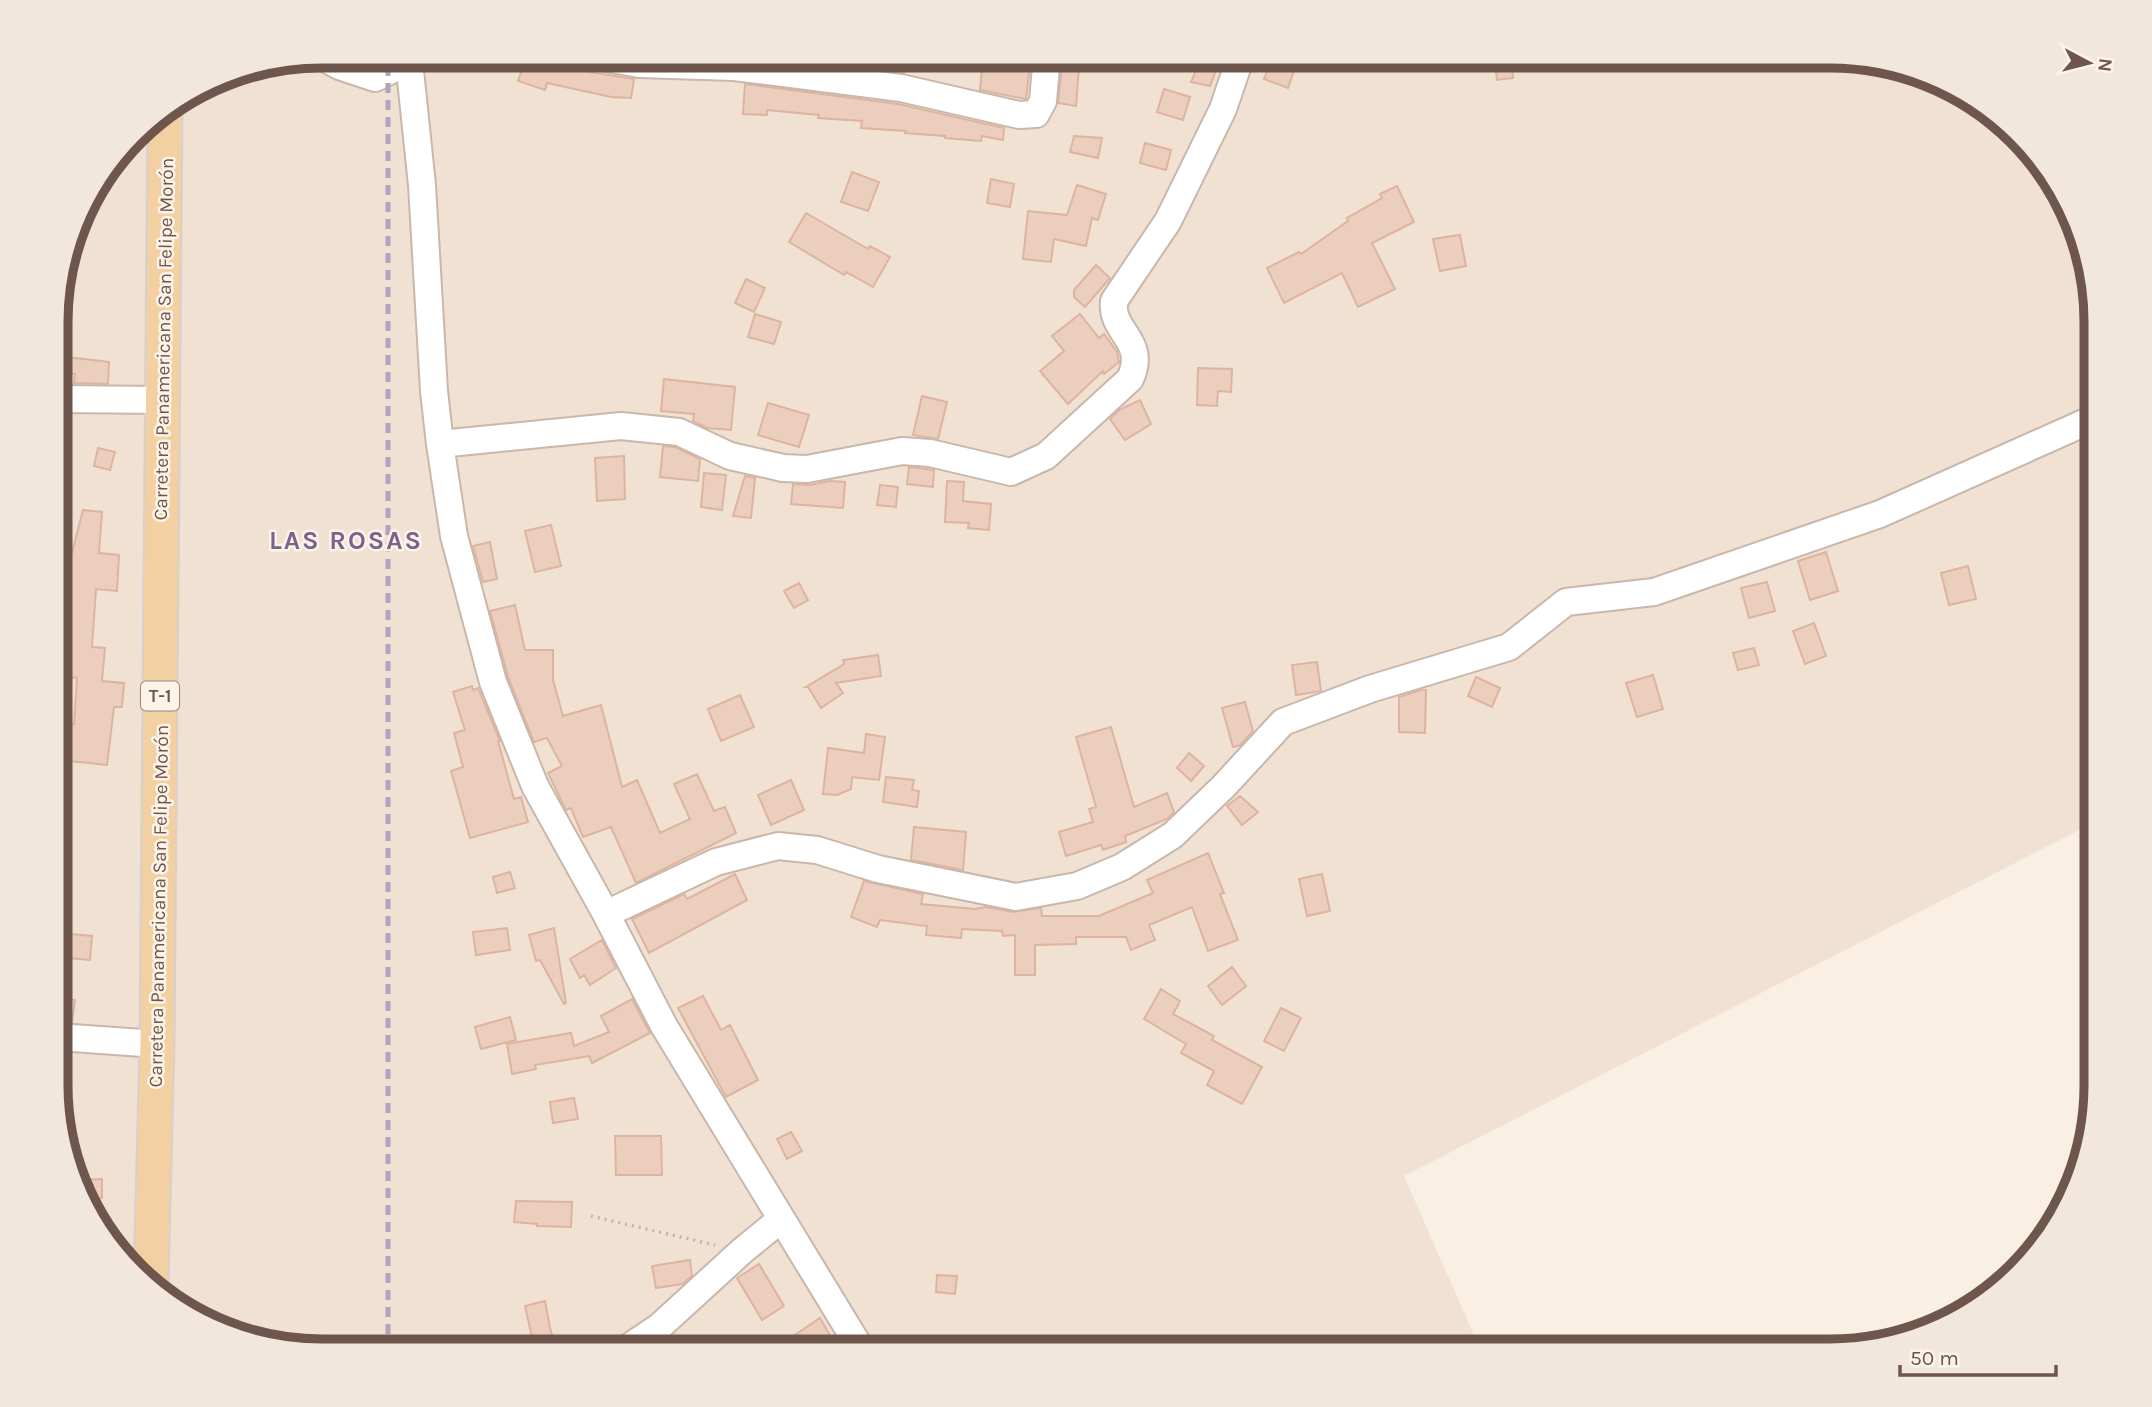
<svg xmlns="http://www.w3.org/2000/svg" width="2152" height="1407" font-family="Karla,sans-serif">
<style>
.residential{fill:#f0e1d3}
.building{fill:#eccebe;stroke:#ddb4a0;stroke-width:2}
.lines{fill:none;stroke-linecap:round;stroke-linejoin:round}
.minor-casing{stroke:#c9b7ab;stroke-width:30}
.major-casing{stroke:#d7d0cd;stroke-width:37}
.path{stroke:#d0b1a1;stroke-width:3.5;stroke-dasharray:2 5;stroke-linecap:butt}
.minor{stroke:#fff;stroke-width:26}
.major{stroke:#f2d0a2;stroke-width:33}
.rail{stroke:#b2a4c1;stroke-width:5;stroke-dasharray:10 7;stroke-linecap:butt}
.labels{text-anchor:middle;stroke-width:5;stroke-linejoin:round;paint-order:stroke}
.shield{fill:#fdf4e9;stroke:#9a857b;stroke-width:2}
.shield-label{font-size:18px;font-weight:bold;fill:#6f564c}
.street-label{font-size:19px;fill:#6f564c;stroke:#fdf4e9}
.district-label{font-size:26px;font-weight:bold;letter-spacing:2px;fill:#7b648b;stroke:#fdf4e9}
.rim{fill:none;stroke:#6f564c;stroke-width:9}
</style>
<rect width="100%" height="100%" fill="#f9f0e3"/>
<path class="residential" d="M 322,56 L 1830,56 L 1915,70 L 1978,101 L 2061,190 L 2095,305 L 2095,822 L 1404,1176 L 1481,1351 L 322,1351 L 237,1337 L 174,1306 L 92,1218 L 58,1119 L 58,288 L 84,204 L 146,122 L 221,76 Z"/>
<path class="building" d="M 527,56 L 564,68 L 634,79 L 631,98 L 611,97 L 547,83 L 545,90 L 518,81 Z
M 834,56 L 906,56 L 904,73 L 833,64 Z
M 983,56 L 1007,56 L 1006,62 L 1030,64 L 1026,99 L 980,90 Z
M 1063,56 L 1080,56 L 1076,106 L 1058,103 Z
M 1202,56 L 1210,56 L 1220,60 L 1210,86 L 1191,82 Z
M 1494,56 L 1511,56 L 1513,78 L 1497,80 Z
M 1272,59 L 1295,68 L 1288,88 L 1264,79 Z
M 745,84 L 898,104 L 1004,128 L 1003,140 L 982,136 L 981,141 L 945,138 L 945,136 L 905,133 L 906,131 L 861,128 L 862,121 L 818,118 L 819,115 L 767,110 L 767,115 L 743,114 Z
M 1164,89 L 1190,97 L 1183,120 L 1157,112 Z
M 1074,136 L 1102,138 L 1098,158 L 1070,152 Z
M 1145,143 L 1171,150 L 1166,170 L 1140,163 Z
M 852,172 L 879,182 L 868,211 L 841,202 Z
M 991,179 L 1014,184 L 1010,207 L 987,203 Z
M 1077,185 L 1106,194 L 1098,220 L 1092,218 L 1086,246 L 1054,239 L 1051,262 L 1023,259 L 1028,211 L 1067,215 Z
M 1397,186 L 1414,222 L 1372,243 L 1395,289 L 1358,307 L 1342,273 L 1284,303 L 1267,268 L 1299,252 L 1301,254 L 1348,221 L 1347,218 L 1382,198 L 1380,194 Z
M 806,213 L 868,249 L 870,246 L 890,257 L 873,287 L 846,272 L 844,275 L 789,242 Z
M 1460,235 L 1466,266 L 1440,271 L 1433,239 Z
M 1096,265 L 1110,278 L 1085,307 L 1074,297 L 1074,290 Z
M 746,279 L 765,288 L 754,312 L 735,303 Z
M 755,314 L 781,322 L 774,344 L 748,337 Z
M 1080,314 L 1099,338 L 1104,334 L 1117,352 L 1119,362 L 1104,374 L 1103,371 L 1068,404 L 1040,371 L 1064,351 L 1052,336 Z
M 58,356 L 109,362 L 108,384 L 74,383 L 75,374 L 58,373 Z
M 1198,368 L 1232,369 L 1231,392 L 1218,391 L 1217,406 L 1197,405 Z
M 664,379 L 735,387 L 731,430 L 707,428 L 693,421 L 694,414 L 661,411 Z
M 922,396 L 947,402 L 938,439 L 913,435 Z
M 1140,400 L 1151,424 L 1125,440 L 1110,419 L 1119,410 Z
M 768,403 L 809,415 L 799,447 L 758,435 Z
M 663,446 L 675,447 L 700,459 L 698,481 L 660,477 Z
M 98,448 L 115,452 L 110,470 L 94,466 Z
M 624,456 L 625,499 L 597,501 L 595,458 Z
M 909,467 L 934,470 L 933,487 L 907,484 Z
M 704,473 L 726,475 L 722,510 L 701,507 Z
M 745,476 L 755,478 L 751,518 L 733,516 Z
M 830,481 L 845,482 L 843,508 L 791,504 L 793,484 L 810,485 Z
M 947,481 L 964,482 L 963,501 L 991,504 L 989,530 L 968,528 L 969,523 L 945,522 Z
M 880,485 L 898,487 L 896,507 L 877,505 Z
M 83,510 L 102,512 L 99,553 L 119,555 L 117,591 L 96,589 L 92,647 L 105,648 L 102,681 L 124,683 L 122,707 L 114,707 L 107,765 L 60,760 L 64,723 L 74,724 L 77,678 L 58,676 L 58,567 L 68,568 Z
M 551,525 L 561,566 L 535,572 L 525,531 Z
M 490,542 L 497,579 L 483,582 L 473,546 Z
M 1826,552 L 1838,591 L 1810,600 L 1798,561 Z
M 1968,566 L 1976,599 L 1949,605 L 1941,573 Z
M 1767,582 L 1775,611 L 1749,618 L 1741,588 Z
M 799,583 L 808,600 L 794,608 L 784,591 Z
M 515,605 L 525,650 L 553,650 L 553,680 L 563,716 L 601,705 L 622,787 L 637,780 L 660,833 L 690,819 L 674,784 L 697,774 L 714,811 L 725,807 L 736,833 L 636,883 L 611,827 L 583,837 L 571,808 L 566,810 L 548,773 L 562,766 L 547,738 L 534,742 L 508,677 L 490,611 Z
M 1814,623 L 1826,656 L 1805,664 L 1793,631 Z
M 1754,648 L 1759,665 L 1738,670 L 1733,653 Z
M 878,655 L 881,676 L 836,683 L 843,693 L 821,708 L 808,687 L 806,687 L 844,664 L 843,660 Z
M 1317,662 L 1321,691 L 1296,695 L 1292,665 Z
M 1653,675 L 1663,709 L 1637,717 L 1626,683 Z
M 1476,677 L 1500,688 L 1492,707 L 1468,696 Z
M 472,686 L 473,690 L 478,688 L 500,741 L 498,741 L 514,799 L 521,797 L 528,822 L 470,838 L 451,771 L 463,767 L 454,733 L 465,730 L 453,692 Z
M 1421,690 L 1426,690 L 1425,733 L 1399,732 L 1399,697 Z
M 740,695 L 754,727 L 721,741 L 708,709 Z
M 1245,702 L 1253,731 L 1240,745 L 1233,747 L 1222,708 Z
M 1111,727 L 1134,807 L 1167,793 L 1174,812 L 1167,819 L 1125,836 L 1126,842 L 1103,850 L 1101,845 L 1066,856 L 1059,832 L 1093,822 L 1089,809 L 1096,807 L 1076,737 Z
M 866,734 L 885,737 L 879,780 L 852,777 L 851,789 L 837,795 L 823,794 L 828,748 L 864,753 Z
M 1189,753 L 1204,766 L 1191,781 L 1177,768 Z
M 886,777 L 914,780 L 912,790 L 919,791 L 917,807 L 883,802 Z
M 791,780 L 804,810 L 771,825 L 758,795 Z
M 1240,796 L 1258,812 L 1242,825 L 1227,806 Z
M 914,827 L 966,832 L 963,870 L 911,860 Z
M 1208,853 L 1224,893 L 1220,894 L 1238,940 L 1208,951 L 1192,907 L 1149,925 L 1155,940 L 1131,950 L 1126,937 L 1076,937 L 1076,944 L 1035,945 L 1035,975 L 1015,975 L 1015,935 L 1003,936 L 1002,931 L 962,929 L 961,938 L 926,935 L 927,926 L 880,920 L 877,927 L 851,917 L 864,881 L 923,894 L 921,904 L 975,909 L 986,907 L 1013,912 L 1041,908 L 1042,916 L 1099,916 L 1153,893 L 1147,880 Z
M 510,872 L 515,888 L 497,893 L 493,877 Z
M 735,874 L 747,900 L 649,953 L 632,919 L 684,894 L 687,899 Z
M 1322,874 L 1330,911 L 1307,916 L 1299,879 Z
M 507,928 L 510,950 L 476,955 L 473,932 Z
M 554,928 L 566,1003 L 564,1004 L 540,960 L 536,961 L 529,935 Z
M 70,934 L 92,936 L 90,960 L 67,958 Z
M 602,940 L 616,968 L 590,985 L 584,975 L 580,978 L 570,959 Z
M 1232,967 L 1246,986 L 1222,1005 L 1208,986 Z
M 1161,989 L 1180,1001 L 1173,1014 L 1214,1036 L 1212,1040 L 1262,1067 L 1242,1104 L 1207,1085 L 1214,1071 L 1181,1053 L 1186,1044 L 1144,1019 Z
M 703,996 L 721,1030 L 730,1025 L 758,1080 L 726,1097 L 678,1008 Z
M 58,997 L 75,1000 L 72,1022 L 58,1021 Z
M 632,999 L 650,1033 L 592,1063 L 589,1056 L 535,1065 L 536,1069 L 512,1074 L 507,1044 L 571,1033 L 574,1046 L 609,1032 L 601,1016 Z
M 1281,1008 L 1301,1018 L 1284,1051 L 1264,1041 Z
M 510,1017 L 516,1040 L 481,1049 L 475,1027 Z
M 574,1098 L 578,1119 L 553,1123 L 550,1102 Z
M 791,1132 L 802,1151 L 787,1159 L 777,1139 Z
M 615,1136 L 661,1136 L 662,1175 L 616,1175 Z
M 102,1179 L 102,1198 L 85,1199 L 79,1180 Z
M 516,1201 L 572,1202 L 571,1227 L 537,1226 L 537,1224 L 514,1222 Z
M 690,1260 L 692,1276 L 682,1284 L 656,1288 L 652,1266 Z
M 759,1264 L 784,1306 L 762,1320 L 737,1278 Z
M 937,1275 L 957,1276 L 955,1294 L 936,1292 Z
M 545,1301 L 550,1328 L 557,1351 L 535,1351 L 525,1306 Z
M 820,1318 L 839,1351 L 802,1351 L 792,1337 Z"/>
<g class="lines">
<g class="minor-casing">
<path id="minor" d="M 321,56 L 339,66 L 375,78 L 409,61 L 414,56
M 596,56 L 639,64 L 734,67 L 901,88 L 1019,115 L 1036,114 L 1043,101 L 1047,56
M 409,61 L 422,185 L 434,391 L 440,444 L 454,536 L 493,682 L 535,786 L 606,914 L 664,1026 L 862,1351
M 58,399 L 162,400
M 440,444 L 621,426 L 679,432 L 730,456 L 783,468 L 807,469 L 902,451 L 930,453 L 1011,472 L 1046,456 L 1130,379 C 1148,340 1110,333 1114,301 L 1168,221 L 1223,109 L 1241,56
M 606,914 L 716,862 L 778,846 L 817,850 L 878,869 L 1016,897 L 1077,886 L 1122,867 L 1173,835 L 1224,786 L 1283,722 L 1370,689 L 1509,647 L 1566,602 L 1654,592 L 1880,514 L 2095,418
M 58,1037 L 157,1044
M 623,1351 L 659,1327 L 742,1251 L 780,1220"/>
</g>
<g class="major-casing">
<path id="major" d="M 151,1281 L 157,1044 L 165,111"/>
</g>
<path class="path" d="M 591,1216 L 715,1245"/>
<use href="#minor" class="minor"/>
<use href="#major" class="major"/>
<path class="rail" d="M 388,1351 L 388,56"/>
</g>
<g class="labels">
<rect class="shield" x="141" y="681.5" width="38" height="29" rx="5"/>
<g class="shield-label">
<text x="160" y="702">T-1</text>
</g>
<g class="street-label">
<text transform="translate(163 339) rotate(-89)" y="7">Carretera Panamericana San Felipe Morón</text>
<text transform="translate(158 906) rotate(-89)" y="7">Carretera Panamericana San Felipe Morón</text>
</g>
<g class="district-label">
<text x="346" y="549">LAS ROSAS</text>
</g>
</g>
<path d="M0 0H2152V1407H0ZM322 68H1830A254 254 0 0 1 2084 322V1085A254 254 0 0 1 1830 1339H322A254 254 0 0 1 68 1085V322A254 254 0 0 1 322 68Z" fill="#f2e7dc" fill-rule="evenodd"/>
<path class="rim" d="M322 68H1830A254 254 0 0 1 2084 322V1085A254 254 0 0 1 1830 1339H322A254 254 0 0 1 68 1085V322A254 254 0 0 1 322 68Z"/>
<g transform="translate(2089 63) rotate(97)" stroke="#fdf4e9" stroke-width="5" paint-order="stroke">
<path d="M0-5L12 26L0 18L-12 26Z" fill="#6f564c"/>
<text y="-10" font-size="19" font-weight="bold" text-anchor="middle" fill="#6f564c">N</text>
</g>
<path d="M1900 1365v10h156v-10" fill="none" stroke="#6f564c" stroke-width="3.5"/>
<text x="1910" y="1365" font-size="21" fill="#6f564c" stroke="#fdf4e9" stroke-width="5" paint-order="stroke">50 m</text>
</svg>
